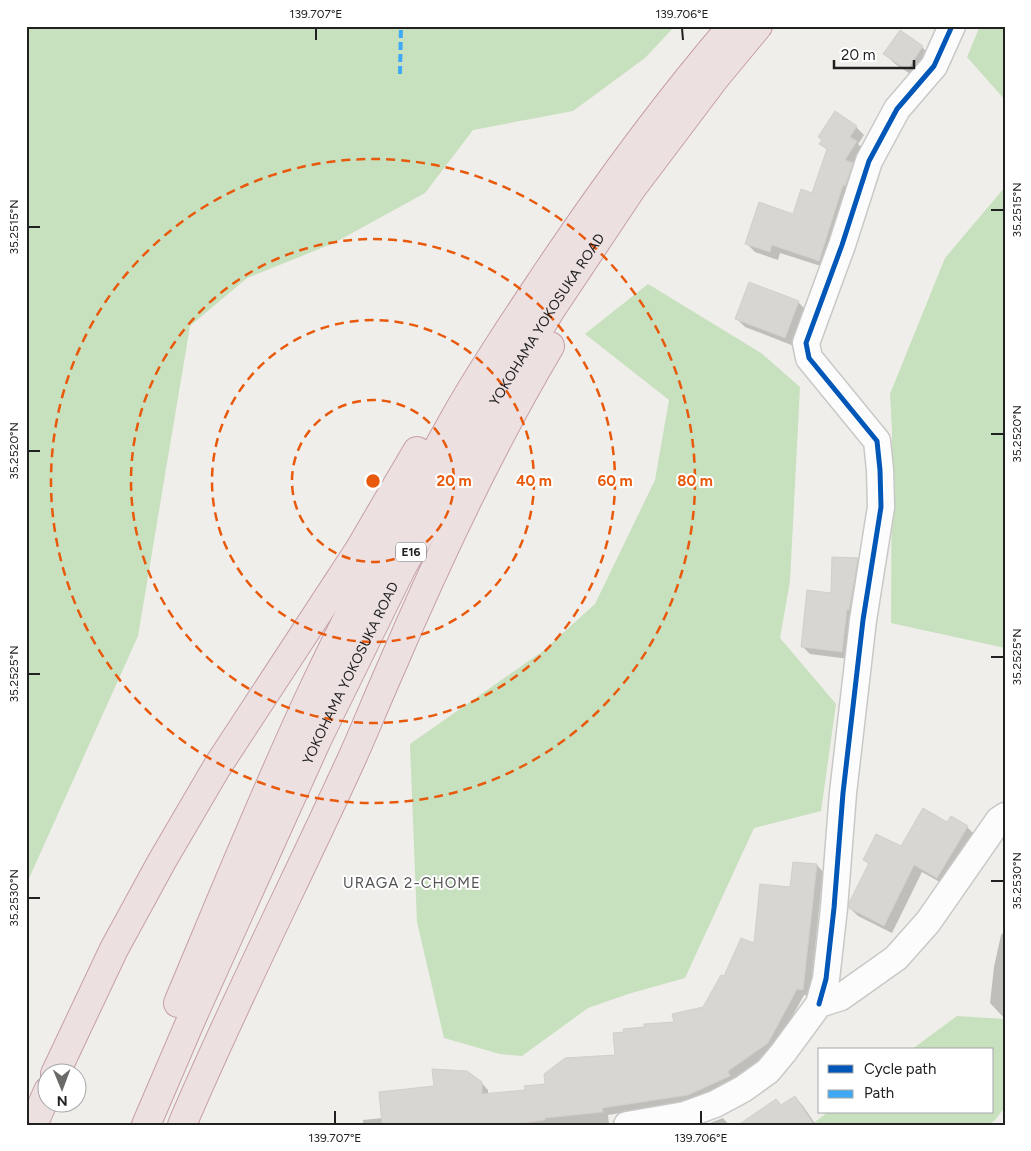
<svg xmlns="http://www.w3.org/2000/svg" width="1031" height="1151" font-family="Figtree,sans-serif">
<style>
.forest{fill:#c7e0bd}
.shadow{fill:#0003}
.building{fill:#d8d6d2;stroke:#d3cfcb}
.lines{fill:none;stroke-linecap:round;stroke-linejoin:round}
.minor-casing{stroke:#c8c8c6;stroke-width:29}
.motorway-casing{stroke:#c79ea8;stroke-width:30}
.minor{stroke:#fdfcfc;stroke-width:26}
.motorway{stroke:#ece0e1;stroke-width:28}
.quiet{stroke:#3fa9f5;stroke-width:4;stroke-dasharray:8 4;stroke-linecap:butt}
.cycleway-casing{stroke:#fff;stroke-width:8}
.cycleway{stroke:#0057b8;stroke-width:5}
.ticks{fill:none;stroke:#212121;stroke-width:2}
.ring{fill:none;stroke:#e8590c;stroke-width:2.5;stroke-dasharray:9 6}
.labels{text-anchor:middle;stroke-width:4;stroke-linejoin:round;paint-order:stroke}
.shield{fill:#fff;stroke:#646464;stroke-width:1}
.shield-label{font-size:12px;font-weight:bold;fill:#212121}
.street-label{font-size:14px;fill:#212121;stroke:#fff}
.neighbourhood-label{font-size:15px;letter-spacing:1px;fill:#545454;stroke:#fff}
.centre{fill:#e8590c;stroke:#fff;stroke-width:2.5}
.ring-label{font-size:15px;text-anchor:middle;font-weight:bold;fill:#e8590c;stroke:#fff;stroke-width:4;stroke-linejoin:round;paint-order:stroke}
.neatline{fill:none;stroke:#212121;stroke-width:2}
.ticks-label{font-size:12px;text-anchor:middle;fill:#212121}
</style>
<rect width="100%" height="100%" fill="#efeeea"/>
<path class="forest" d="M 26,26 L 675,26 L 645,58 L 573,111 L 473,130 L 425,193 L 334,243 L 247,278 L 190,326 L 138,636 L 26,885 Z
M 980,26 L 1005,26 L 1005,100 L 967,57 Z
M 1005,187 L 1005,648 L 891,623 L 892,430 L 890,394 L 945,258 Z
M 648,284 L 761,353 L 800,387 L 790,581 L 780,638 L 836,704 L 821,811 L 754,828 L 685,978 L 628,994 L 588,1008 L 522,1056 L 500,1054 L 444,1038 L 417,922 L 410,744 L 543,651 L 595,604 L 655,480 L 669,400 L 585,334 Z
M 957,1016 L 1005,1019 L 1005,1107 L 995,1120 L 988,1125 L 811,1125 L 828,1112 L 992,1112 L 992,1050 L 911,1050 Z"/>
<path class="shadow" d="M 900,31 L 922,47 L 931,56 L 916,78 L 894,63 L 885,54 Z
M 856,127 L 864,135 L 858,144 L 865,150 L 827,268 L 780,253 L 778,260 L 755,252 L 747,244 L 794,215 L 813,195 L 828,150 L 821,144 Z
M 750,284 L 799,303 L 807,311 L 794,346 L 745,327 L 737,319 Z
M 857,559 L 865,566 L 849,659 L 810,654 L 803,647 L 832,595 Z
M 947,824 L 967,827 L 975,835 L 945,885 L 922,872 L 892,933 L 858,916 L 850,908 L 870,865 L 864,860 L 901,848 Z
M 817,865 L 823,872 L 810,996 L 804,995 L 774,1050 L 734,1078 L 736,1083 L 695,1101 L 608,1115 L 609,1125 L 363,1125 L 363,1120 L 383,1118 L 481,1082 L 488,1090 L 488,1095 L 526,1091 L 547,1085 L 617,1057 L 703,1008 L 725,978 L 755,945 L 791,889 Z
M 1005,931 L 1005,1019 L 990,1003 L 994,967 L 1001,935 Z
M 795,1097 L 803,1106 L 816,1125 L 740,1125 L 782,1106 Z
M 723,1118 L 729,1125 L 705,1125 Z"/>
<path class="building" d="M 900,30 L 923,46 L 907,70 L 883,54 Z
M 835,111 L 857,126 L 850,137 L 857,141 L 845,160 L 853,163 L 845,186 L 843,185 L 819,261 L 772,245 L 770,252 L 745,244 L 759,202 L 793,214 L 801,189 L 812,193 L 827,149 L 819,144 L 822,140 L 818,137 Z
M 749,282 L 799,301 L 785,338 L 735,319 Z
M 832,557 L 858,558 L 849,610 L 847,609 L 842,652 L 801,647 L 807,590 L 831,593 Z
M 923,808 L 947,822 L 951,816 L 968,826 L 937,878 L 914,865 L 884,926 L 849,908 L 849,903 L 869,863 L 863,860 L 876,834 L 901,846 Z
M 793,862 L 817,864 L 803,990 L 797,989 L 768,1043 L 728,1071 L 730,1076 L 688,1095 L 602,1108 L 603,1112 L 545,1118 L 545,1120 L 507,1125 L 382,1125 L 379,1092 L 434,1086 L 432,1069 L 467,1071 L 482,1082 L 482,1094 L 525,1090 L 524,1086 L 545,1084 L 544,1074 L 565,1058 L 615,1055 L 613,1033 L 624,1032 L 623,1029 L 644,1027 L 644,1024 L 674,1022 L 672,1014 L 703,1007 L 721,975 L 724,976 L 741,938 L 754,943 L 760,884 L 790,887 Z
M 795,1096 L 814,1125 L 738,1125 L 776,1099 L 781,1105 Z"/>
<g class="lines">
<g class="minor-casing">
<path id="minor" d="M 819,1004 L 826,979 L 834,908 L 843,793 L 863,620 L 881,507 L 880,470 L 877,441 L 809,358 L 806,343 L 842,245 L 869,161 L 897,109 L 934,66 L 952,26
M 627,1125 L 685,1115 L 715,1104 L 743,1089 L 768,1071 L 783,1053 L 819,1004 L 841,997 L 896,958 L 928,922 L 999,820 L 1005,816"/>
</g>
<g class="motorway-casing">
<g id="motorway">
<path d="M 178,1003 C 221,901 263,797 310,696 C 354,602 403,510 454,419 C 482,369 516,319 548,271 C 605,186 665,104 732,26"/>
<path d="M 55,1074 L 114,949 L 162,861 L 217,767 L 359,550 L 417,451"/>
<path d="M 33,1125 L 48,1091"/>
<path id="s1" d="M 146,1125 L 191,1020 L 317,740 L 401,569 L 493,404 L 552,308 L 632,188 L 715,78 L 758,26"/>
<path d="M 182,1125 C 235,1000 297,879 353,756 C 366,727 378,697 391,668 C 438,558 489,449 550,346"/>
</g>
</g>
<use href="#minor" class="minor"/>
<use href="#motorway" class="motorway"/>
<path class="quiet" d="M 400,74 L 401,26"/>
<g class="cycleway-casing">
<path id="cycleway" d="M 819,1004 L 826,979 L 834,908 L 843,793 L 863,620 L 881,507 L 880,470 L 877,441 L 809,358 L 806,343 L 842,245 L 869,161 L 897,109 L 934,66 L 952,26"/>
</g>
<use href="#cycleway" class="cycleway"/>
</g>
<path class="ticks" d="M 316,28 L 316,40M 682,28 L 683,40M 991,210 L 1004,210M 28,227 L 40,227M 991,434 L 1004,434M 28,451 L 40,451M 991,657 L 1004,657M 28,674 L 40,674M 991,881 L 1004,881M 28,898 L 40,898M 335,1111 L 335,1124M 701,1111 L 701,1124"/>
<g class="ring">
<circle cx="373" cy="481" r="81"/>
<circle cx="373" cy="481" r="161"/>
<circle cx="373" cy="481" r="242"/>
<circle cx="373" cy="481" r="322"/>
</g>
<g class="labels">
<rect class="shield" x="396" y="542.5" width="30" height="19" rx="4"/>
<g class="shield-label">
<text x="411" y="556">E16</text>
</g>
<g class="street-label">
<text dy="5" stroke="none"><textPath href="#s1" startOffset="901">YOKOHAMA YOKOSUKA ROAD</textPath></text>
<text dy="5" stroke="none"><textPath href="#s1" startOffset="496">YOKOHAMA YOKOSUKA ROAD</textPath></text>
</g>
<g class="neighbourhood-label">
<text x="412" y="888">URAGA 2-CHOME</text>
</g>
</g>
<circle cx="373" cy="481" r="8" class="centre"/>
<g class="ring-label">
<text x="454" y="486">20 m</text>
<text x="534" y="486">40 m</text>
<text x="615" y="486">60 m</text>
<text x="695" y="486">80 m</text>
</g>
<rect width="1031" height="1151" fill="none" stroke="#ffffff" stroke-width="55"/>
<rect x="818" y="1048" width="175" height="65" fill="#ffffff" stroke="#a6a6a6"/>
<rect x="828" y="1065" width="25" height="8" fill="#0057b8" stroke="#a6a6a6"/>
<text x="864" y="1074" font-size="15" fill="#212121">Cycle path</text>
<rect x="828" y="1090" width="25" height="8" fill="#3fa9f5" stroke="#a6a6a6"/>
<text x="864" y="1098" font-size="15" fill="#212121">Path</text>
<g transform="translate(62 1088) rotate(179)"><circle r="24" fill="#ffffff" stroke="#a6a6a6"/>
<path d="M0-4L9 19L0 12L-9 19Z" fill="#696967"/>
<text y="-8" font-size="14" font-weight="bold" text-anchor="middle" fill="#212121">N</text>
</g>
<path d="M834 60v8h80v-8" fill="none" stroke="#212121" stroke-width="2.5"/>
<text x="841" y="60" font-size="15" fill="#212121" stroke="#ffffff" stroke-width="4" paint-order="stroke">20 m</text>
<rect x="28" y="28" width="976" height="1096" class="neatline"/>
<g class="ticks-label">
<text x="316" y="18">139.707°E</text>
<text x="682" y="18">139.706°E</text>
<text transform="translate(1017 210) rotate(-90)" y="4">35.2515°N</text>
<text transform="translate(14 227) rotate(-90)" y="4">35.2515°N</text>
<text transform="translate(1017 434) rotate(-90)" y="4">35.2520°N</text>
<text transform="translate(14 451) rotate(-90)" y="4">35.2520°N</text>
<text transform="translate(1017 657) rotate(-90)" y="4">35.2525°N</text>
<text transform="translate(14 674) rotate(-90)" y="4">35.2525°N</text>
<text transform="translate(1017 881) rotate(-90)" y="4">35.2530°N</text>
<text transform="translate(14 898) rotate(-90)" y="4">35.2530°N</text>
<text x="335" y="1142">139.707°E</text>
<text x="701" y="1142">139.706°E</text>
</g>
</svg>
